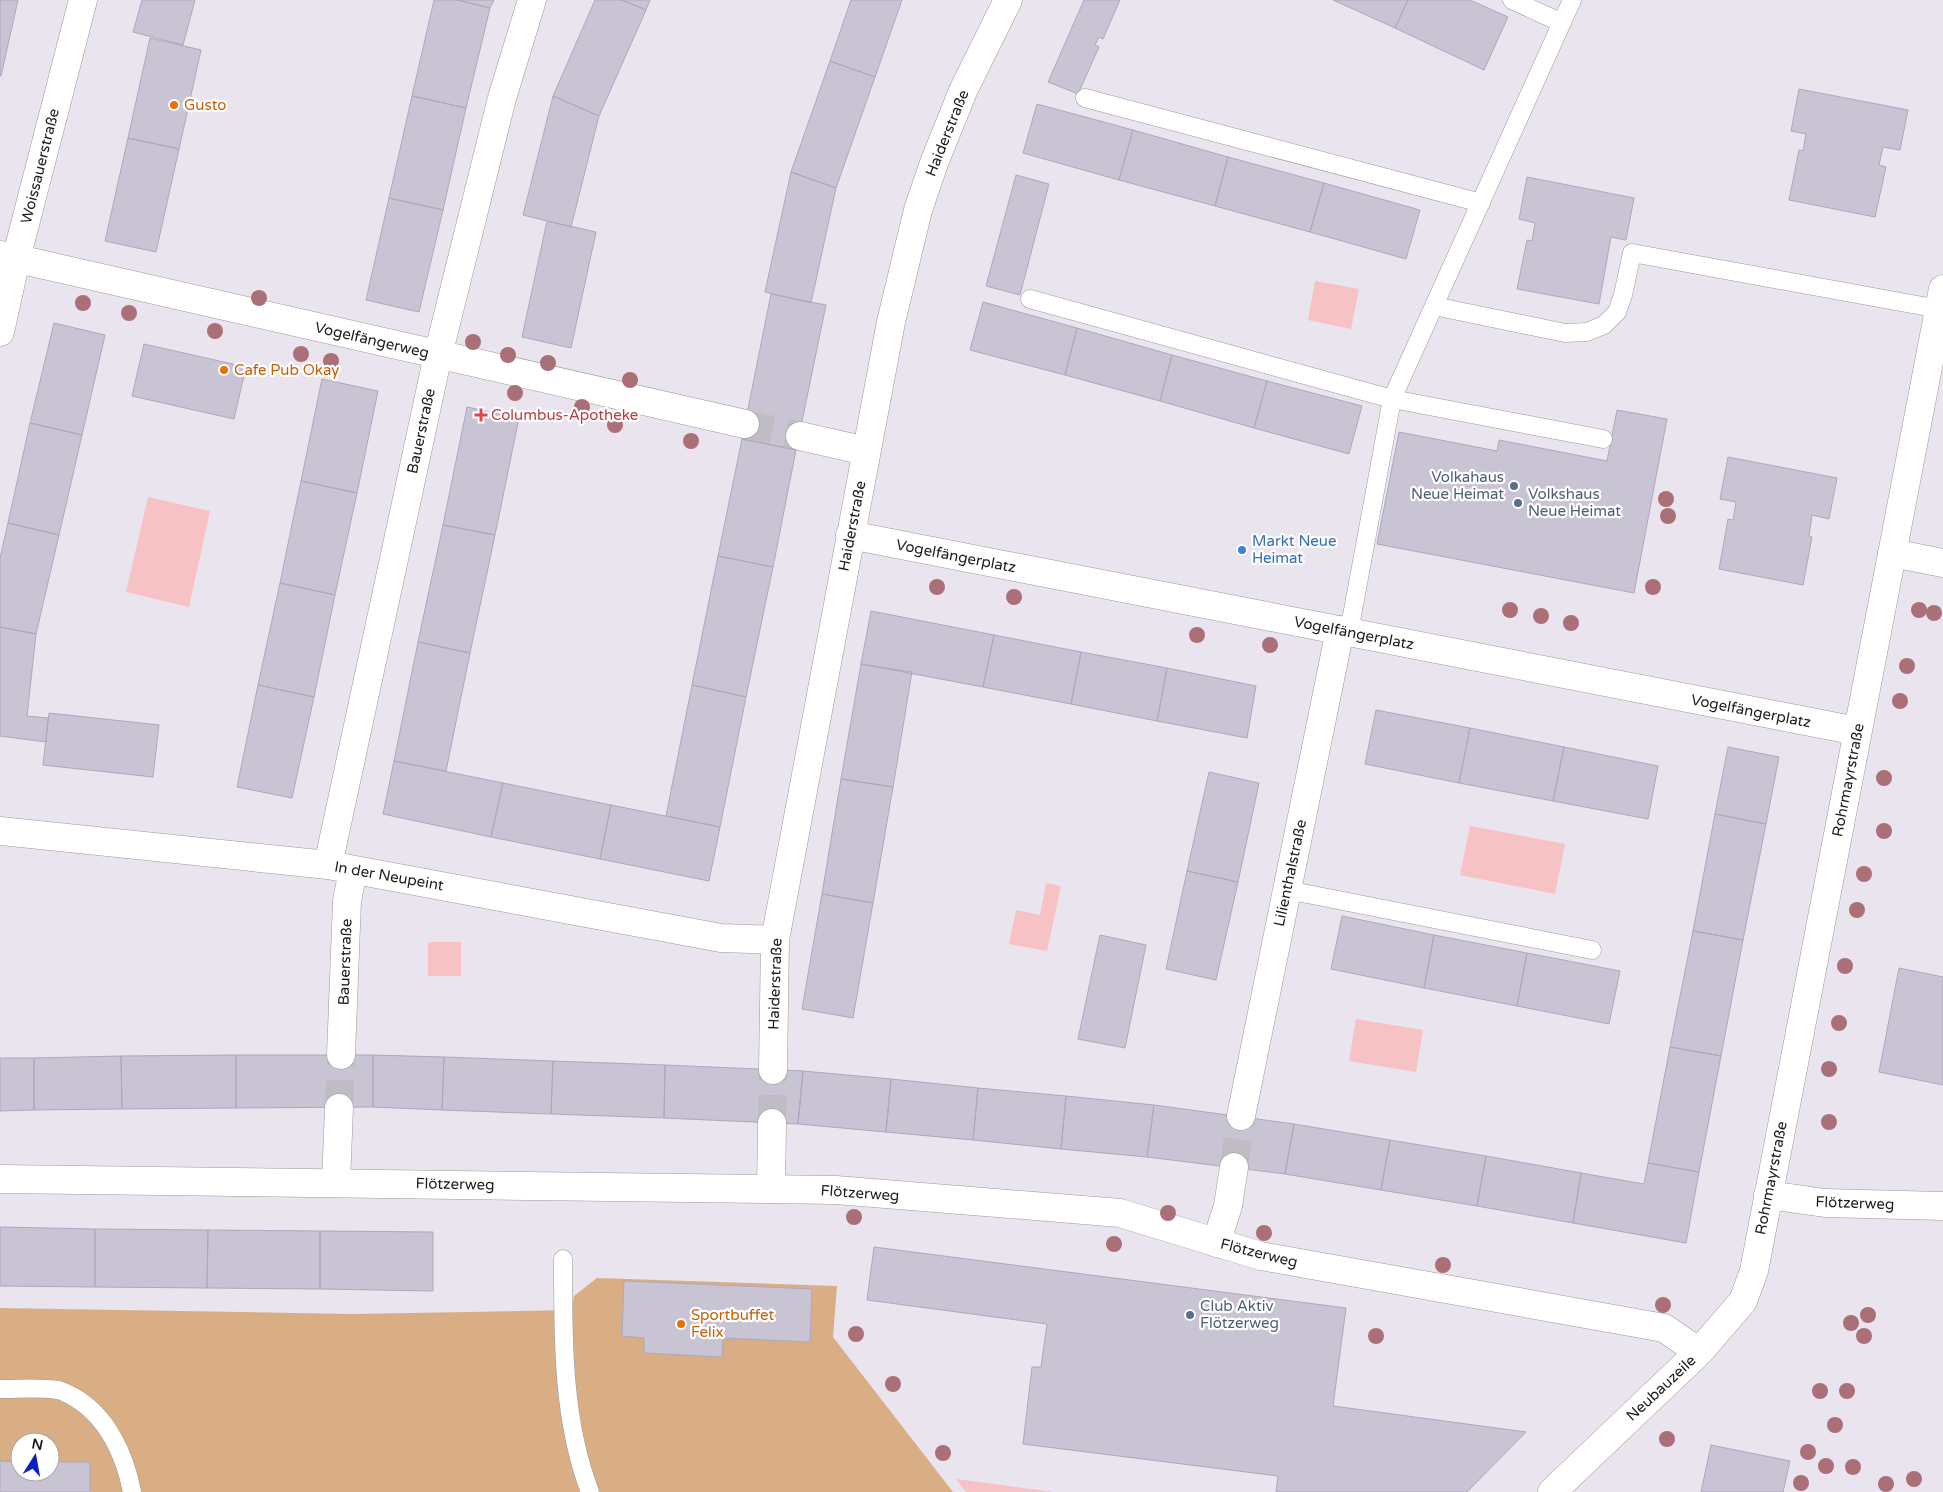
<svg xmlns="http://www.w3.org/2000/svg" width="1943" height="1492" font-family="'Varela Round',sans-serif">
<style>
.park{fill:#f6c2c4}
.pitch{fill:#daae85;fill-rule:evenodd}
.building{fill:#c9c4d4;stroke:#aea7bf}
.lines{fill:none;stroke-linecap:round;stroke-linejoin:round}
.minor-tunnel{stroke:#c0bcc4;stroke-width:28;stroke-dasharray:28 14;stroke-linecap:butt}
.service-casing{stroke:#9a9a9a;stroke-width:19}
.minor-casing{stroke:#9a9a9a;stroke-width:29}
.tertiary-casing{stroke:#9a9a9a;stroke-width:29}
.service{stroke:#fff;stroke-width:18}
.minor{stroke:#fff;stroke-width:28}
.tertiary{stroke:#fff;stroke-width:28}
.tree{fill:#aa6f77}
.food-dot{fill:#e8710a;stroke:#fff;stroke-width:2}
.health-dot{fill:#e0444e;stroke:#fff;stroke-width:2}
.service-dot{fill:#5c6f8a;stroke:#fff;stroke-width:2}
.shop-dot{fill:#3f7fe0;stroke:#fff;stroke-width:2}
.labels{text-anchor:middle;stroke-width:4.5;stroke-linejoin:round;paint-order:stroke}
.food-label{font-size:15px;fill:#c56008;stroke:#fff;text-anchor:start}
.street-label{font-size:15px;fill:#1d1d1d;stroke:#fff}
.health-label{font-size:15px;fill:#be3a42;stroke:#fff;text-anchor:start}
.service-label{font-size:15px;fill:#4e5e75;stroke:#fff;text-anchor:start}
.shop-label{font-size:15px;fill:#366cbe;stroke:#fff;text-anchor:start}
</style>
<rect width="100%" height="100%" fill="#e9e4ee"/>
<path class="park" d="M 1315,281 L 1359,289 L 1351,329 L 1308,320 Z
M 148,497 L 210,511 L 189,607 L 126,592 Z
M 1470,826 L 1565,844 L 1555,894 L 1460,875 Z
M 1046,883 L 1061,886 L 1047,951 L 1009,944 L 1016,910 L 1040,915 Z
M 428,942 L 461,942 L 461,976 L 428,976 Z
M 1356,1019 L 1423,1030 L 1416,1072 L 1349,1061 Z
M 956,1479 L 1054,1492 L 966,1492 Z"/>
<path class="pitch" d="M 597,1278 L 837,1286 L 833,1337 L 953,1492 L 0,1492 L 0,1308 L 352,1314 L 572,1310 L 574,1296 ZM 20,1442 L 50,1442 L 50,1472 L 20,1472 Z"/>
<path class="building" d="M 0,0 L 18,0 L 1,76 L 0,76 Z
M 142,0 L 195,0 L 183,45 L 133,32 Z
M 434,0 L 457,0 L 490,8 L 466,108 L 412,96 Z
M 457,0 L 494,0 L 490,8 Z
M 595,0 L 622,0 L 646,10 L 599,116 L 553,96 Z
M 622,0 L 650,0 L 646,10 Z
M 851,0 L 902,0 L 875,77 L 830,61 Z
M 1084,0 L 1120,0 L 1103,39 L 1099,37 L 1095,45 L 1099,47 L 1078,94 L 1048,82 Z
M 1333,0 L 1408,0 L 1395,28 Z
M 1408,0 L 1470,0 L 1508,17 L 1484,70 L 1395,28 Z
M 150,38 L 201,50 L 179,149 L 128,138 Z
M 830,61 L 875,77 L 836,188 L 791,172 Z
M 1799,89 L 1908,110 L 1900,150 L 1883,147 L 1879,165 L 1886,167 L 1875,217 L 1789,200 L 1799,150 L 1803,151 L 1806,134 L 1791,131 Z
M 412,96 L 466,108 L 443,210 L 389,198 Z
M 553,96 L 599,116 L 571,227 L 523,215 Z
M 1037,104 L 1133,130 L 1119,180 L 1023,153 Z
M 1133,130 L 1228,157 L 1215,206 L 1119,180 Z
M 128,138 L 179,149 L 156,252 L 105,241 Z
M 1228,157 L 1324,183 L 1310,232 L 1215,206 Z
M 791,172 L 836,188 L 811,303 L 765,292 Z
M 1016,175 L 1049,184 L 1020,295 L 986,286 Z
M 1527,177 L 1634,198 L 1626,240 L 1611,237 L 1599,304 L 1517,289 L 1527,240 L 1532,241 L 1535,223 L 1519,219 Z
M 1324,183 L 1420,210 L 1406,259 L 1310,232 Z
M 389,198 L 443,210 L 419,312 L 366,300 Z
M 547,221 L 596,232 L 571,348 L 522,337 Z
M 771,294 L 826,305 L 796,450 L 742,439 Z
M 983,302 L 1077,328 L 1065,375 L 970,350 Z
M 54,323 L 105,335 L 82,435 L 30,423 Z
M 1077,328 L 1172,355 L 1160,401 L 1065,375 Z
M 144,344 L 246,367 L 234,419 L 132,396 Z
M 1172,355 L 1267,381 L 1254,428 L 1160,401 Z
M 322,379 L 378,391 L 357,493 L 301,481 Z
M 1267,381 L 1362,406 L 1349,454 L 1254,428 Z
M 467,407 L 519,418 L 495,535 L 443,525 Z
M 1617,410 L 1667,419 L 1634,593 L 1377,544 L 1399,432 L 1497,451 L 1499,440 L 1607,461 Z
M 30,423 L 82,435 L 59,535 L 8,523 Z
M 742,439 L 796,450 L 773,567 L 718,556 Z
M 1728,457 L 1837,478 L 1829,519 L 1812,515 L 1809,536 L 1812,537 L 1803,585 L 1719,569 L 1728,519 L 1733,520 L 1736,502 L 1720,499 Z
M 301,481 L 357,493 L 335,595 L 280,583 Z
M 8,523 L 59,535 L 36,634 L 0,627 L 0,558 Z
M 443,525 L 495,535 L 470,653 L 418,642 Z
M 718,556 L 773,567 L 746,697 L 692,685 Z
M 280,583 L 335,595 L 314,697 L 258,685 Z
M 871,611 L 994,635 L 983,687 L 861,664 Z
M 0,627 L 36,634 L 27,716 L 48,718 L 46,742 L 0,736 Z
M 994,635 L 1081,652 L 1071,704 L 983,687 Z
M 418,642 L 470,653 L 446,771 L 394,761 Z
M 1081,652 L 1167,668 L 1157,721 L 1071,704 Z
M 861,664 L 912,672 L 893,787 L 841,779 Z
M 1167,668 L 1256,686 L 1247,738 L 1157,721 Z
M 258,685 L 314,697 L 292,798 L 237,787 Z
M 692,685 L 746,697 L 720,827 L 666,816 Z
M 1376,710 L 1470,728 L 1459,783 L 1365,764 Z
M 49,713 L 159,725 L 153,777 L 43,765 Z
M 1470,728 L 1564,747 L 1553,801 L 1459,783 Z
M 1564,747 L 1658,766 L 1648,819 L 1553,801 Z
M 1728,747 L 1779,757 L 1766,824 L 1715,814 Z
M 394,761 L 503,783 L 491,837 L 383,814 Z
M 1209,772 L 1259,783 L 1238,882 L 1187,871 Z
M 841,779 L 893,787 L 873,903 L 822,894 Z
M 503,783 L 611,805 L 600,859 L 491,837 Z
M 611,805 L 720,827 L 709,881 L 600,859 Z
M 1715,814 L 1766,824 L 1743,940 L 1693,931 Z
M 1187,871 L 1238,882 L 1216,980 L 1166,969 Z
M 822,894 L 873,903 L 853,1018 L 802,1009 Z
M 1342,916 L 1434,935 L 1424,988 L 1331,969 Z
M 1693,931 L 1743,940 L 1721,1056 L 1670,1047 Z
M 1100,935 L 1146,945 L 1125,1048 L 1078,1039 Z
M 1434,935 L 1527,953 L 1517,1006 L 1424,988 Z
M 1527,953 L 1620,971 L 1609,1024 L 1517,1006 Z
M 1899,968 L 1943,977 L 1943,1085 L 1879,1072 Z
M 1670,1047 L 1721,1056 L 1699,1172 L 1648,1163 Z
M 236,1055 L 236,1108 L 122,1109 L 121,1056 Z
M 236,1055 L 373,1055 L 373,1107 L 236,1108 Z
M 373,1055 L 444,1057 L 442,1110 L 373,1107 Z
M 121,1056 L 122,1109 L 34,1110 L 34,1058 Z
M 444,1057 L 553,1061 L 551,1114 L 442,1110 Z
M 0,1058 L 34,1058 L 34,1110 L 0,1111 Z
M 553,1061 L 665,1065 L 664,1118 L 551,1114 Z
M 665,1065 L 803,1071 L 798,1124 L 664,1118 Z
M 803,1071 L 891,1079 L 886,1132 L 798,1124 Z
M 891,1079 L 978,1088 L 973,1140 L 886,1132 Z
M 978,1088 L 1066,1096 L 1061,1149 L 973,1140 Z
M 1066,1096 L 1154,1105 L 1147,1157 L 1061,1149 Z
M 1154,1105 L 1294,1124 L 1285,1174 L 1147,1157 Z
M 1294,1124 L 1390,1140 L 1381,1190 L 1285,1174 Z
M 1390,1140 L 1486,1156 L 1477,1206 L 1381,1190 Z
M 1486,1156 L 1581,1173 L 1573,1223 L 1477,1206 Z
M 1648,1163 L 1699,1172 L 1686,1243 L 1573,1223 L 1581,1173 L 1644,1184 Z
M 0,1227 L 95,1229 L 95,1287 L 0,1286 Z
M 95,1229 L 208,1230 L 207,1288 L 95,1287 Z
M 208,1230 L 320,1231 L 320,1289 L 207,1288 Z
M 320,1231 L 433,1232 L 433,1291 L 320,1289 Z
M 874,1247 L 1346,1308 L 1333,1406 L 1526,1432 L 1467,1492 L 1276,1492 L 1278,1476 L 1023,1444 L 1032,1367 L 1041,1367 L 1047,1324 L 867,1300 Z
M 624,1281 L 812,1289 L 810,1342 L 723,1338 L 722,1357 L 644,1353 L 644,1338 L 622,1336 Z
M 1711,1445 L 1790,1461 L 1783,1492 L 1701,1492 Z
M 0,1461 L 20,1462 L 20,1472 L 50,1472 L 50,1462 L 90,1462 L 90,1492 L 0,1492 Z"/>
<g class="lines">
<path class="minor-tunnel" d="M 745,424 L 800,436
M 339,1108 L 341,1055
M 772,1123 L 773,1070
M 1234,1167 L 1241,1116"/>
<g class="service-casing">
<path id="service" d="M 1512,0 L 1562,23
M 1085,98 L 1481,203
M 1030,299 L 1392,399 L 1603,439
M 1434,306 L 1565,333 L 1587,332 L 1604,325 L 1617,312 L 1623,295 L 1632,253 L 1939,309
M 1349,632 L 1392,399 L 1572,0
M 1287,890 L 1592,950
M 563,1259 C 563,1336 562,1420 590,1492
M 0,1389 C 19,1389 40,1387 58,1390 C 63,1391 68,1394 72,1396 C 107,1415 125,1455 132,1492"/>
</g>
<g class="minor-casing">
<path id="minor" d="M 0,255 L 745,424
M 0,332 L 16,259 L 83,0
M 800,436 L 866,451
M 850,535 L 1857,731
M 1892,553 L 1943,563
M 0,831 L 328,865 L 721,938 L 775,940
M 328,865 L 438,355 L 502,98 L 532,0
M 341,1055 L 347,901 L 353,870
M 773,1070 L 775,940 L 891,322 L 918,210 L 934,163 L 963,91 L 1008,0
M 1241,1116 L 1340,630
M 336,1183 L 339,1108
M 771,1189 L 772,1123
M 1768,1195 L 1825,1203 L 1943,1206
M 1216,1243 L 1228,1206 L 1234,1167"/>
</g>
<g class="tertiary-casing">
<path id="tertiary" d="M 0,1179 L 836,1190 L 1120,1213 L 1261,1256 L 1664,1328 L 1699,1352
M 1552,1492 L 1699,1352 L 1743,1301 L 1754,1271 L 1943,289"/>
</g>
<use href="#service" class="service"/>
<use href="#minor" class="minor"/>
<use href="#tertiary" class="tertiary"/>
</g>
<g class="tree">
<circle cx="259" cy="298" r="8"/>
<circle cx="83" cy="303" r="8"/>
<circle cx="129" cy="313" r="8"/>
<circle cx="215" cy="331" r="8"/>
<circle cx="473" cy="342" r="8"/>
<circle cx="301" cy="354" r="8"/>
<circle cx="508" cy="355" r="8"/>
<circle cx="331" cy="361" r="8"/>
<circle cx="548" cy="363" r="8"/>
<circle cx="630" cy="380" r="8"/>
<circle cx="515" cy="393" r="8"/>
<circle cx="582" cy="407" r="8"/>
<circle cx="615" cy="425" r="8"/>
<circle cx="691" cy="441" r="8"/>
<circle cx="1666" cy="499" r="8"/>
<circle cx="1668" cy="516" r="8"/>
<circle cx="937" cy="587" r="8"/>
<circle cx="1653" cy="587" r="8"/>
<circle cx="1014" cy="597" r="8"/>
<circle cx="1510" cy="610" r="8"/>
<circle cx="1919" cy="610" r="8"/>
<circle cx="1934" cy="613" r="8"/>
<circle cx="1541" cy="616" r="8"/>
<circle cx="1571" cy="623" r="8"/>
<circle cx="1197" cy="635" r="8"/>
<circle cx="1270" cy="645" r="8"/>
<circle cx="1907" cy="666" r="8"/>
<circle cx="1900" cy="701" r="8"/>
<circle cx="1884" cy="778" r="8"/>
<circle cx="1884" cy="831" r="8"/>
<circle cx="1864" cy="874" r="8"/>
<circle cx="1857" cy="910" r="8"/>
<circle cx="1845" cy="966" r="8"/>
<circle cx="1839" cy="1023" r="8"/>
<circle cx="1829" cy="1069" r="8"/>
<circle cx="1829" cy="1122" r="8"/>
<circle cx="1168" cy="1213" r="8"/>
<circle cx="854" cy="1217" r="8"/>
<circle cx="1264" cy="1233" r="8"/>
<circle cx="1114" cy="1244" r="8"/>
<circle cx="1443" cy="1265" r="8"/>
<circle cx="1663" cy="1305" r="8"/>
<circle cx="1868" cy="1315" r="8"/>
<circle cx="1851" cy="1323" r="8"/>
<circle cx="856" cy="1334" r="8"/>
<circle cx="1376" cy="1336" r="8"/>
<circle cx="1864" cy="1336" r="8"/>
<circle cx="893" cy="1384" r="8"/>
<circle cx="1820" cy="1391" r="8"/>
<circle cx="1847" cy="1391" r="8"/>
<circle cx="1835" cy="1425" r="8"/>
<circle cx="1667" cy="1439" r="8"/>
<circle cx="1808" cy="1452" r="8"/>
<circle cx="943" cy="1453" r="8"/>
<circle cx="1826" cy="1466" r="8"/>
<circle cx="1853" cy="1467" r="8"/>
<circle cx="1914" cy="1479" r="8"/>
<circle cx="1801" cy="1483" r="8"/>
<circle cx="1886" cy="1484" r="8"/>
</g>
<g class="food-dot">
<circle cx="174" cy="105" r="5"/>
<circle cx="224" cy="370" r="5"/>
<circle cx="681" cy="1324" r="5"/>
</g>
<path class="health-dot" d="M478.5 407.5h5v5h5v5h-5v5h-5v-5h-5v-5h5z"/>
<g class="service-dot">
<circle cx="1514" cy="486" r="5"/>
<circle cx="1518" cy="503" r="5"/>
<circle cx="1190" cy="1315" r="5"/>
</g>
<circle class="shop-dot" cx="1242" cy="550" r="5"/>
<g class="labels">
<g class="food-label">
<text x="184" y="110">Gusto</text>
<text x="234" y="375">Cafe Pub Okay</text>
<text x="691" y="1320">Sportbuffet<tspan x="691" dy="17">Felix</tspan></text>
</g>
<g class="street-label">
<text transform="translate(947 133) rotate(-68)" y="5">Haiderstraße</text>
<text transform="translate(40 166) rotate(-76)" y="5">Woissauerstraße</text>
<text transform="translate(372 340) rotate(13)" y="5">Vogelfängerweg</text>
<text transform="translate(421 431) rotate(-78)" y="5">Bauerstraße</text>
<text transform="translate(852 526) rotate(-79)" y="5">Haiderstraße</text>
<text transform="translate(956 556) rotate(11)" y="5">Vogelfängerplatz</text>
<text transform="translate(1354 633) rotate(11)" y="5">Vogelfängerplatz</text>
<text transform="translate(1751 711) rotate(11)" y="5">Vogelfängerplatz</text>
<text transform="translate(1848 780) rotate(-79)" y="5">Rohrmayrstraße</text>
<text transform="translate(1290 873) rotate(-78)" y="5">Lilienthalstraße</text>
<text transform="translate(389 876) rotate(10)" y="5">In der Neupeint</text>
<text transform="translate(345 962) rotate(-88)" y="5">Bauerstraße</text>
<text transform="translate(775 984) rotate(-88)" y="5">Haiderstraße</text>
<text transform="translate(1771 1178) rotate(-79)" y="5">Rohrmayrstraße</text>
<text transform="translate(455 1184) rotate(1)" y="5">Flötzerweg</text>
<text transform="translate(860 1193) rotate(4)" y="5">Flötzerweg</text>
<text transform="translate(1855 1203) rotate(2)" y="5">Flötzerweg</text>
<text transform="translate(1259 1253) rotate(14)" y="5">Flötzerweg</text>
<text transform="translate(1661 1388) rotate(-43)" y="5">Neubauzeile</text>
</g>
<g class="health-label">
<text x="491" y="420">Columbus-Apotheke</text>
</g>
<g class="service-label">
<text x="1504" y="482" text-anchor="end">Volkahaus<tspan x="1504" dy="17">Neue Heimat</tspan></text>
<text x="1528" y="499">Volkshaus<tspan x="1528" dy="17">Neue Heimat</tspan></text>
<text x="1200" y="1311">Club Aktiv<tspan x="1200" dy="17">Flötzerweg</tspan></text>
</g>
<g class="shop-label">
<text x="1252" y="546">Markt Neue<tspan x="1252" dy="17">Heimat</tspan></text>
</g>
</g>
<g transform="translate(35 1457) rotate(11)"><circle r="24" fill="#ffffff" stroke="#a5a5a5"/>
<path d="M0-4L9 19L0 12L-9 19Z" fill="#0920c1"/>
<text y="-8" font-size="14" font-weight="bold" text-anchor="middle" fill="#1d1d1d">N</text>
</g>
</svg>
